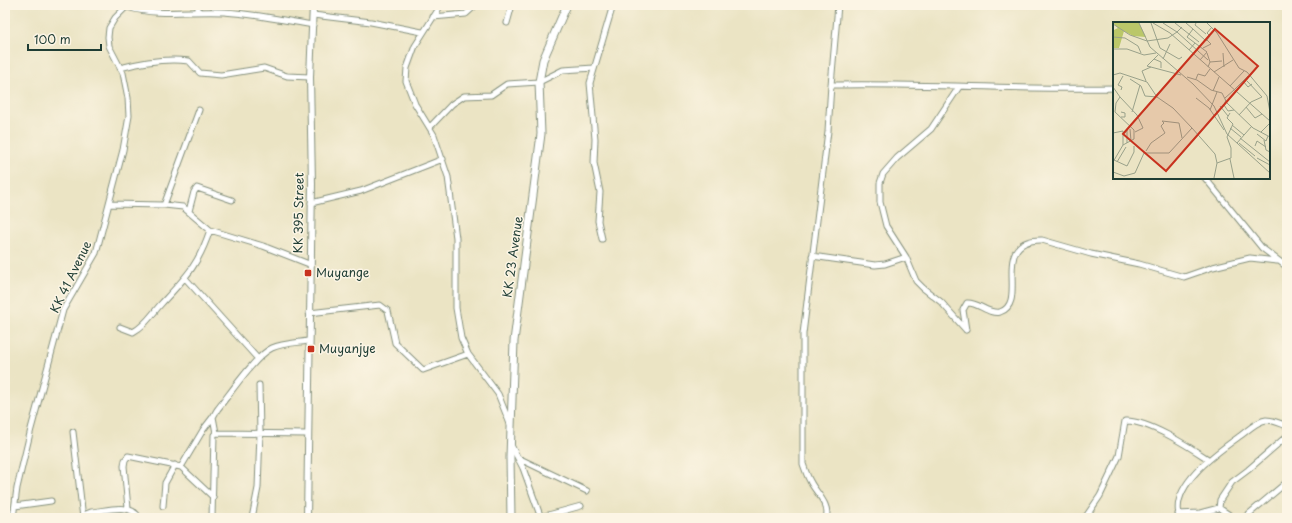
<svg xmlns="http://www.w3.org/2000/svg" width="1292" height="523" font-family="'Playpen Sans',sans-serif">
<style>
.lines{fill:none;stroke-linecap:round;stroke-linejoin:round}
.minor-casing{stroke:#85907c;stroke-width:7}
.tertiary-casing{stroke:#85907c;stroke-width:8}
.secondary-casing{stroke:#85907c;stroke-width:9}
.minor{stroke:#fff;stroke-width:5}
.tertiary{stroke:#fff;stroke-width:6}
.secondary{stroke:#fff;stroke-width:7}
.poi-dot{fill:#c8321e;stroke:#fcf5e5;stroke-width:1.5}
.labels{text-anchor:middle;stroke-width:3;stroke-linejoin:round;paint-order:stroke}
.street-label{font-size:12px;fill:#1f3d34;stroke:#fcf5e5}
.poi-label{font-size:12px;fill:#1f3d34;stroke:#fcf5e5;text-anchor:start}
.inset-road{fill:none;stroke:#99a18a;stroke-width:1}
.view{fill:#c8321e;fill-opacity:0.15;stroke:#c8321e;stroke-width:2}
.inset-edge{fill:none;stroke:#1f3d34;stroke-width:2}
</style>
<rect width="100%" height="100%" fill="#fcf5e5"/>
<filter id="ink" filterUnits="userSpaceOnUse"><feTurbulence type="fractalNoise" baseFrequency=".025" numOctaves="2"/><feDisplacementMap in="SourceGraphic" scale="8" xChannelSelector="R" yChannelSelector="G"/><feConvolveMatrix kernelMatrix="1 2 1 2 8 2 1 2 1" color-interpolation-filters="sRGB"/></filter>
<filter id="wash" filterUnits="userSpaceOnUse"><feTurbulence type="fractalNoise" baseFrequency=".012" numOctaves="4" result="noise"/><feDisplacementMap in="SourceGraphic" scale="16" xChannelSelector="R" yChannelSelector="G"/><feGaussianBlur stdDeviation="0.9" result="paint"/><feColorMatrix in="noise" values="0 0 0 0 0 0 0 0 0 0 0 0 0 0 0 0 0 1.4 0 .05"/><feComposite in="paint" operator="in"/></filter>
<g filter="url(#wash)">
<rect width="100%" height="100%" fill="#ebe4c4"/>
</g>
<g filter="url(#ink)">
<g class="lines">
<g class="minor-casing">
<path id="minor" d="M 441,5 L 415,46 L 407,68 L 406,81 L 415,104 L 434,135 L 448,177 L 456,238 L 456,308 L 461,338 L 468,354 L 498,394 L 510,424
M 127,7 C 159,17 191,10 224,12 C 254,14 283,20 313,25
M 198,12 L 198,5
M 313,15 L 371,22 L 422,32
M 433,17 L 466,14 L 476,5
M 507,23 L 512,5
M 120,68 C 142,62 166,58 189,61 L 200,73 L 221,75 L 264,68 L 287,76 L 310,77
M 831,85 L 838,5
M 959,87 L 931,129 L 897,158 L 883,174 L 880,183 L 880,202 L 886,226 L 906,257 L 916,281 L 923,288 L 941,302 L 966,330
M 430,127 L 452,104 L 464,96 L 491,95 L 507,84 L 539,82 L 563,70 L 594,68
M 1205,178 L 1262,248 L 1287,267
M 311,203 L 361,191 L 443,159
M 110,204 L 164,205 L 183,207 L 210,230 L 263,246 L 309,264
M 164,205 L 199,110
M 189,211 L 194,192 L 197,188 L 232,200
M 602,239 L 598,221 L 600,192 L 594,163 L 595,139 L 590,83 L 613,5
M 812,256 L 875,265 L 885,264 L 906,257
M 185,278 L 258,359
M 309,313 L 380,305 L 388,311 L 395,343 L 423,370 L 468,354
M 120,327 L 133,332 C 145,326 152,314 161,304 C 186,277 198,266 210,230
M 966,330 L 963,310 L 967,303 C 978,302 989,315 1000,312 C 1030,303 988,239 1042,240 L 1091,254 L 1139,264 L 1184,277 L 1213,267 L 1250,258 L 1277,261
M 73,432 L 83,518
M 216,433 L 213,417 L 217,410 C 229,395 256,355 272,348 C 283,343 296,343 308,341
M 511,445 L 523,468 L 541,518
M 518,458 L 587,491
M 181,467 L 203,430 L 213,417
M 15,506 L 51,501
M 163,506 L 165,483 L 175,465
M 128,508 L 124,466 L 125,460 L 128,456 L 181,467 L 213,497
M 1219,508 L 1220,500 L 1232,482 L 1248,470 L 1287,436
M 1178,514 L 1200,513 L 1219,508 L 1234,518
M 541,517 L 581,506
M 13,518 L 17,488 L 31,429 L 63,310 L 96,253 L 123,150 L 129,116 L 128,98 L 123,73 L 109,46 L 108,37 L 109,28 L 115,18 L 128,5
M 84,518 L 86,514 L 91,512 C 105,511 132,502 139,518
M 212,518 L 214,435 L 216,433 L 307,434
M 252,518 L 258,488 L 260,433 L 259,385
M 826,518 C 831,505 815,492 810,481 C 807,476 805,469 803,464 L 803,334 L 828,131 L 831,85 C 925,83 1019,90 1114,88
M 1085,518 L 1100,496 L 1119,456 L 1125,421 C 1148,420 1188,446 1208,459
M 1180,518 C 1168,486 1219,451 1240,436 C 1247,431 1257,421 1266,420 C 1274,420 1281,424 1287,426
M 1244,518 L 1287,482"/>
</g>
<g class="tertiary-casing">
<path id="tertiary" d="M 307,518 L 312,184 L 310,77 L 313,5"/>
</g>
<g class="secondary-casing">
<path id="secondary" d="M 511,518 L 510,457 L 514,341 L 541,134 L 539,82 L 543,60 L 567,5"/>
</g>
<use href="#minor" class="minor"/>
<use href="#tertiary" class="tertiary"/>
<use href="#secondary" class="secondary"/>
</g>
</g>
<g class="poi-dot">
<rect x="304" y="269" width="8" height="8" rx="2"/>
<rect x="307" y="345" width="8" height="8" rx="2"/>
</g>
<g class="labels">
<g class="street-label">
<text transform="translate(299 213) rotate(-89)" y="4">KK 395 Street</text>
<text transform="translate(513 257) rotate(-82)" y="4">KK 23 Avenue</text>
<text transform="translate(71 277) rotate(-64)" y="4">KK 41 Avenue</text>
</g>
<g class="poi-label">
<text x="316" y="277">Muyange</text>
<text x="319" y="353">Muyanjye</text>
</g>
</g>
<g transform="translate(1113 22)">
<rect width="157" height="157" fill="#ebe4c4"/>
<path d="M 0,1 L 26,1 L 33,15 L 20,14 L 11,9 L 6,26 L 0,26 L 1,8 L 5,6 Z" fill="#bac769"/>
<path class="inset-road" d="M 26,1 L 37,25 L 80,62 L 101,84 L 114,112 L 157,151M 38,1 L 47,26 L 66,37 L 69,35M 40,1 L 57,11 L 157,99M 62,1 L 86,20M 73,1 L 80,7 L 74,15 L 82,21 L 76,28M 83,1 L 82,3 L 93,12M 94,1 L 104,11 L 126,46 L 134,50 L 154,74 L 157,90M 0,2 L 17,13 L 34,19 L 55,16 L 64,10 L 50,1M 69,5 L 64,10 L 95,38M 80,7 L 93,19 L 97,14 L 94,11 L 99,5M 0,15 L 12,16 L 25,24 L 28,31M 82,21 L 94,30 L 87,38M 90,26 L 98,22 L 94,18M 0,27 L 14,27 L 31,33 L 43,31M 94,31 L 97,40 L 95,45M 110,31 L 111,45M 45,33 L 34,44 L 68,53M 41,37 L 48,40 L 48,46M 50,37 L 57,22M 97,40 L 109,39M 101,50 L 120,38M 0,53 L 7,51 L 34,60 L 44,75 L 60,86 L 79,106 L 56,131 L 31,131 L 22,151 L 11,154 L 0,150M 74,55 L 84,58 L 98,68 L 109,71 L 114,81 L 140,106 L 157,115M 17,57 L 28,64 L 32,74 L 44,75M 83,57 L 85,52 L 92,54 L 97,47M 33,59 L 29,49 L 38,45M 130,59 L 135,65 L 139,62M 117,64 L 131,49M 0,65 L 7,75 L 3,81 L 2,90 L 21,108 L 21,117 L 10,123M 8,68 L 9,65 L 5,63 L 10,54M 121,68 L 135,54M 100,69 L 106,55M 7,75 L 24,93 L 30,106 L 22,110M 83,76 L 96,86 L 111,108M 112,76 L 121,68M 113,78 L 111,83 L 115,89 L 121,88M 107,84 L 115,94M 133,85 L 142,96 L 149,92M 97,88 L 104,70M 8,90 L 12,91 L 12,95 L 8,95M 19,90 L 27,63M 126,93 L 138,80 L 149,75 L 134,59M 119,103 L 131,113M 79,106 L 102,132 L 104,141 L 101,156M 117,106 L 128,115M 17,107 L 18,119M 14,108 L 14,121M 148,110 L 157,101M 0,111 L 10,109 L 10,123 L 0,140M 144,112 L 153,119 L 155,114M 127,116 L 157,140M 151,118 L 153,128 L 157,130M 124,121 L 139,104M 126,121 L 142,134M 142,124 L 144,119 L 153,125M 33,129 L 38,121 L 52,111 L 48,104 L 51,101 L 49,99 L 66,101 L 69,116M 144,136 L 157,143M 117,137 L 121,156M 1,138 L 14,144 L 21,130 L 21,124M 4,140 L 13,125M 104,141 L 118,136 L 118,126 L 114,115 L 120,102 L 114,96 L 117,91"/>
<path class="view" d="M 102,7 L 145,44 L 53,149 L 10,112 Z"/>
<rect width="157" height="157" class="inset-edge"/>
</g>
<rect width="1292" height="523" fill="none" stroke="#fcf5e5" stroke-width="20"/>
<path d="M28 44v6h73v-6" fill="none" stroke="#1f3d34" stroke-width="2"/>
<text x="34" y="44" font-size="12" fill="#1f3d34" stroke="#fcf5e5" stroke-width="3" paint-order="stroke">100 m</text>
</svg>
